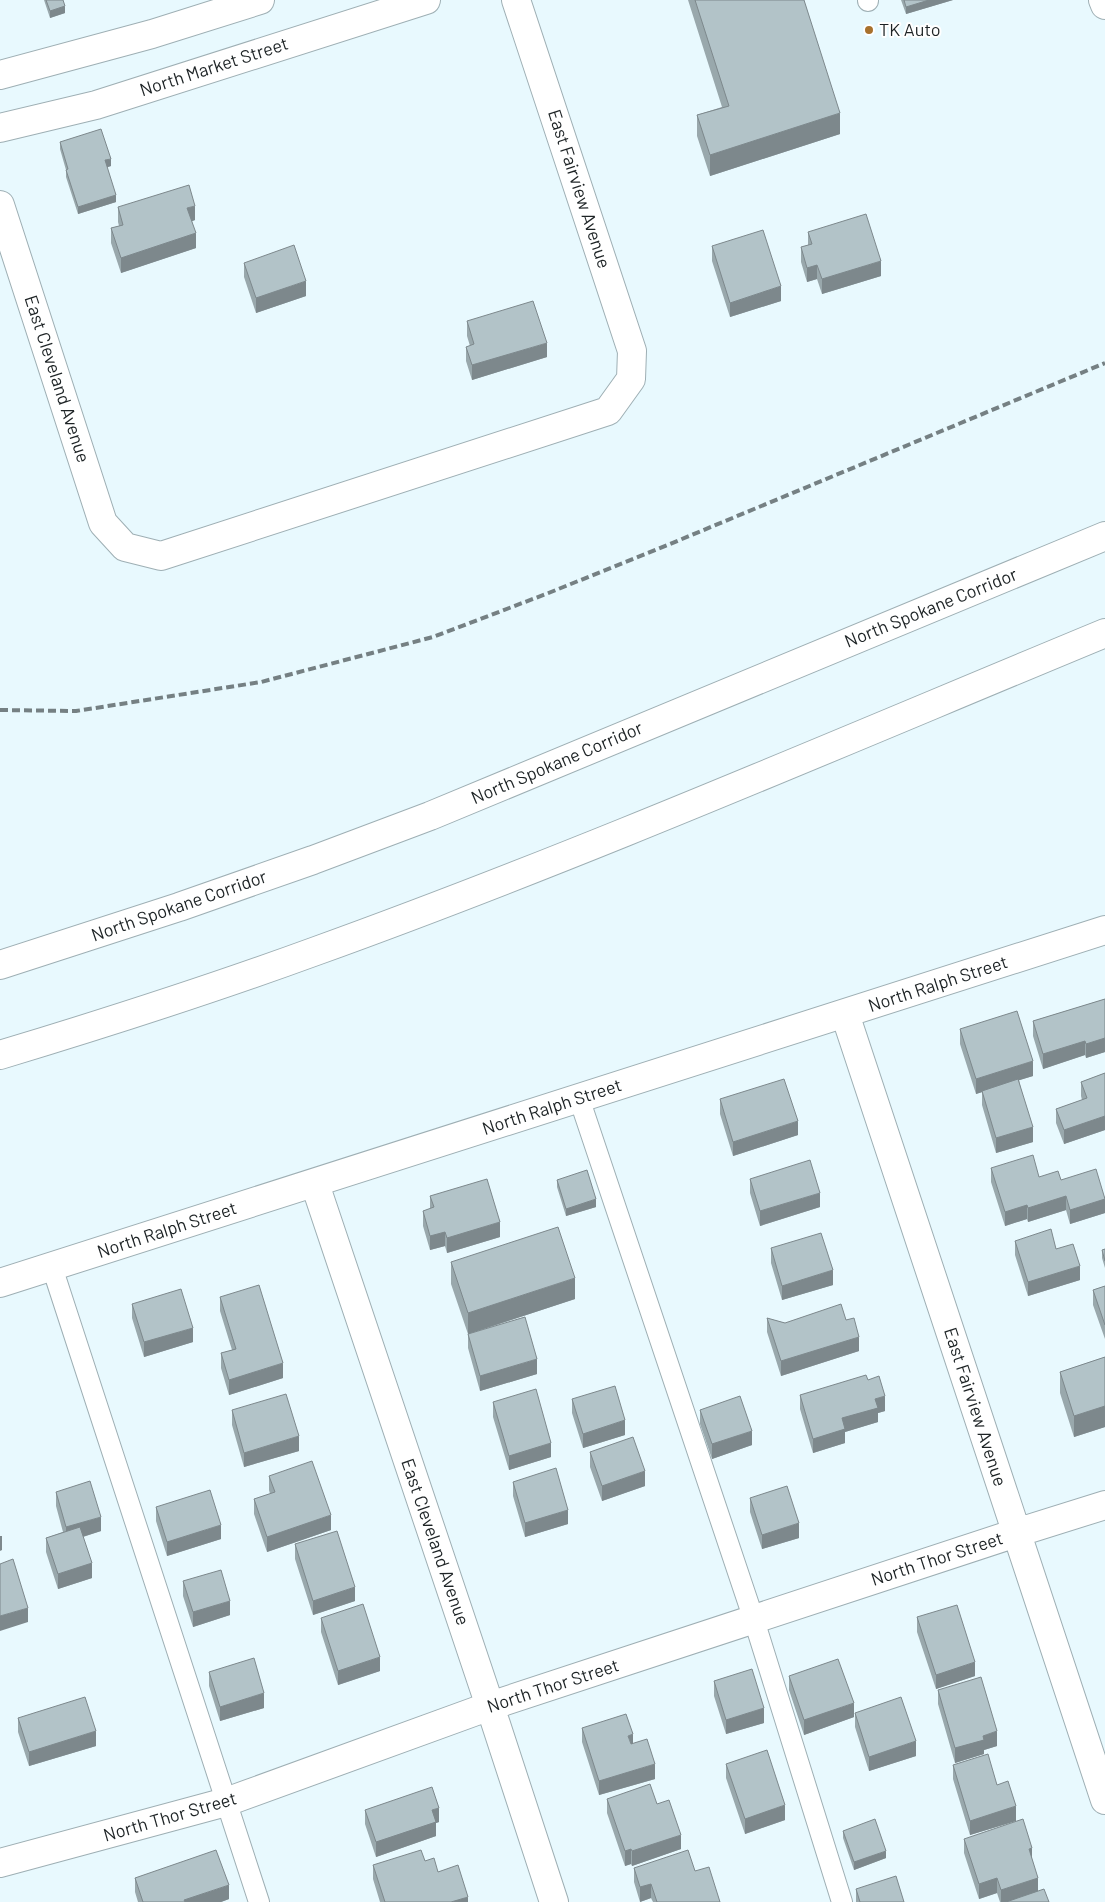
<svg xmlns="http://www.w3.org/2000/svg" width="1105" height="1902" font-family="Barlow,sans-serif">
<style>
.lines{fill:none;stroke-linecap:round;stroke-linejoin:round}
.service-casing{stroke:#9eafb4;stroke-width:22}
.minor-casing{stroke:#9eafb4;stroke-width:30}
.secondary-casing{stroke:#9eafb4;stroke-width:30}
.primary-casing{stroke:#9eafb4;stroke-width:30}
.motorway-casing{stroke:#9eafb4;stroke-width:30}
.service{stroke:#fff;stroke-width:20}
.minor{stroke:#fff;stroke-width:28}
.secondary{stroke:#fff;stroke-width:28}
.primary{stroke:#fff;stroke-width:28}
.motorway{stroke:#fff;stroke-width:28}
.rail{stroke:#758083;stroke-width:4;stroke-dasharray:8 4;stroke-linecap:butt}
.wall{fill:#99a8ac}
.shaded-wall{fill:#7d888c}
.building{fill:#b2c3c8;stroke:#7d888c}
.poi-dot{fill:#a8712d;stroke:#fff;stroke-width:2}
.labels{text-anchor:middle;stroke-width:4;stroke-linejoin:round;paint-order:stroke}
.poi-label{font-size:18px;fill:#1d2325;stroke:#fff;text-anchor:start}
.street-label{font-size:18px;fill:#1d2325;stroke:#fff}
</style>
<rect width="100%" height="100%" fill="#e8f9fe"/>
<g class="lines">
<g class="service-casing">
<path id="service" d="M 868,0 L 868,1
M 579,1098 L 754,1620 L 842,1902
M 52,1267 L 259,1902"/>
</g>
<g class="minor-casing">
<path id="minor" d="M 0,205 L 103,523 L 125,547 L 161,556 L 608,411 L 631,379 L 632,351 L 516,0
M 845,1014 L 1105,1800
M 315,1184 L 490,1706 L 554,1902
M 0,1283 L 1105,930
M 0,1863 L 226,1802 L 490,1706 L 1016,1533 L 1105,1505"/>
</g>
<g class="secondary-casing">
<path id="secondary" d="M 1103,0 L 1105,5"/>
</g>
<g class="primary-casing">
<path id="primary" d="M 0,75 L 152,34 L 260,0
M 0,128 L 96,105 L 426,0"/>
</g>
<g class="motorway-casing">
<path id="motorway" d="M 0,965 L 179,907 L 313,860 L 430,816 L 1105,536
M 0,1055 C 106,1023 212,989 316,951 C 582,855 844,741 1105,633"/>
</g>
<use href="#service" class="service"/>
<use href="#minor" class="minor"/>
<use href="#secondary" class="secondary"/>
<use href="#primary" class="primary"/>
<use href="#motorway" class="motorway"/>
<path class="rail" d="M 0,710 L 76,711 L 261,682 L 433,637 L 546,594 L 670,544 L 1105,363"/>
</g>
<path class="wall" d="M 44,0 L 63,0 L 65,13 L 50,18 Z
M 688,0 L 804,0 L 840,134 L 710,176 L 697,136 L 697,115 L 722,107 Z
M 901,0 L 953,0 L 906,14 Z
M 60,142 L 111,166 L 107,167 L 116,202 L 78,214 L 66,177 L 66,170 L 60,149 Z
M 118,207 L 195,220 L 192,221 L 196,248 L 121,273 L 111,243 L 111,228 L 119,226 L 118,222 Z
M 808,232 L 881,276 L 822,294 L 817,279 L 807,282 L 801,262 L 801,247 L 808,245 Z
M 712,246 L 781,301 L 730,317 L 712,261 Z
M 244,263 L 306,296 L 256,313 L 244,277 Z
M 467,321 L 547,357 L 472,380 L 466,361 L 466,347 L 470,346 L 467,336 Z
M 1105,999 L 1105,1052 L 1086,1058 L 1085,1055 L 1043,1069 L 1033,1036 L 1033,1021 Z
M 960,1029 L 1033,1076 L 1019,1080 L 1033,1142 L 996,1153 L 982,1105 L 982,1092 L 976,1094 L 960,1044 Z
M 1105,1073 L 1105,1130 L 1064,1144 L 1056,1123 L 1056,1109 L 1082,1100 L 1081,1096 L 1081,1082 Z
M 720,1099 L 798,1135 L 733,1156 L 720,1114 Z
M 991,1168 L 1039,1177 L 1061,1180 L 1105,1197 L 1105,1213 L 1070,1224 L 1066,1210 L 1028,1222 L 1027,1219 L 1005,1226 L 991,1182 Z
M 750,1179 L 820,1207 L 760,1226 L 750,1193 Z
M 557,1180 L 596,1207 L 566,1216 L 557,1187 Z
M 430,1196 L 500,1237 L 447,1253 L 445,1246 L 430,1250 L 423,1226 L 423,1211 L 430,1209 Z
M 1015,1241 L 1056,1249 L 1080,1280 L 1028,1296 L 1015,1255 Z
M 771,1248 L 833,1285 L 782,1300 L 771,1263 Z
M 1105,1249 L 1105,1268 L 1102,1258 L 1102,1250 Z
M 451,1262 L 575,1299 L 475,1332 L 537,1374 L 480,1391 L 468,1348 L 468,1334 L 451,1284 Z
M 1105,1286 L 1105,1339 L 1093,1305 L 1093,1290 Z
M 220,1297 L 283,1378 L 229,1395 L 221,1368 L 221,1353 L 232,1350 L 220,1311 Z
M 132,1304 L 193,1342 L 144,1357 L 132,1318 Z
M 767,1318 L 785,1323 L 846,1320 L 859,1351 L 781,1376 L 767,1332 Z
M 1105,1357 L 1105,1427 L 1074,1437 L 1060,1393 L 1060,1372 Z
M 868,1380 L 885,1411 L 878,1413 L 878,1422 L 845,1432 L 845,1443 L 813,1453 L 800,1409 L 800,1395 Z
M 572,1399 L 625,1435 L 583,1448 L 572,1413 Z
M 493,1402 L 551,1457 L 509,1470 L 493,1417 Z
M 232,1410 L 299,1451 L 244,1467 L 232,1425 Z
M 700,1410 L 752,1445 L 712,1459 L 700,1424 Z
M 590,1452 L 645,1486 L 602,1501 L 590,1467 Z
M 269,1476 L 331,1530 L 267,1552 L 254,1514 L 254,1499 L 270,1494 L 269,1490 Z
M 513,1482 L 568,1524 L 525,1537 L 513,1496 Z
M 56,1492 L 101,1531 L 83,1537 L 92,1578 L 58,1589 L 46,1552 L 46,1538 L 63,1532 L 56,1506 Z
M 750,1498 L 799,1538 L 762,1549 L 750,1512 Z
M 156,1507 L 221,1539 L 167,1556 L 156,1521 Z
M 295,1544 L 355,1601 L 313,1615 L 295,1559 Z
M 183,1581 L 230,1615 L 193,1627 L 183,1596 Z
M 917,1617 L 975,1676 L 936,1689 L 917,1632 Z
M 321,1618 L 380,1671 L 338,1685 L 321,1632 Z
M 209,1672 L 264,1708 L 220,1721 L 209,1686 Z
M 789,1676 L 854,1717 L 804,1735 L 789,1690 Z
M 714,1681 L 764,1723 L 726,1734 L 714,1696 Z
M 938,1690 L 997,1746 L 984,1750 L 984,1754 L 955,1763 L 938,1704 Z
M 855,1713 L 916,1756 L 869,1771 L 855,1727 Z
M 18,1718 L 96,1746 L 29,1766 L 18,1732 Z
M 582,1728 L 655,1779 L 599,1795 L 582,1742 Z
M 726,1764 L 785,1820 L 745,1834 L 726,1778 Z
M 953,1765 L 997,1785 L 1016,1821 L 970,1835 L 953,1779 Z
M 607,1799 L 657,1804 L 681,1849 L 632,1866 L 631,1864 L 625,1866 L 607,1813 Z
M 365,1810 L 439,1822 L 436,1823 L 436,1836 L 376,1857 L 365,1824 Z
M 843,1831 L 886,1858 L 854,1870 L 843,1838 Z
M 964,1839 L 1032,1859 L 1038,1891 L 1049,1902 L 1000,1902 L 997,1893 L 979,1899 L 964,1853 Z
M 425,1861 L 438,1872 L 468,1902 L 380,1902 L 373,1879 L 373,1865 Z
M 634,1868 L 695,1871 L 720,1902 L 653,1902 L 651,1898 L 640,1902 L 634,1882 Z
M 135,1878 L 229,1899 L 221,1902 L 138,1902 L 135,1892 Z
M 856,1889 L 904,1902 L 856,1902 Z"/>
<path class="shaded-wall" d="M 929,0 L 953,0 L 906,14 L 906,7 Z
M 65,6 L 65,13 L 50,18 L 50,11 Z
M 840,113 L 840,134 L 710,176 L 710,155 Z
M 111,159 L 111,166 L 105,168 L 105,160 Z
M 116,195 L 116,202 L 78,214 L 78,207 Z
M 195,206 L 195,220 L 187,223 L 187,208 Z
M 196,233 L 196,248 L 121,273 L 121,258 Z
M 881,261 L 881,276 L 822,294 L 822,279 Z
M 817,265 L 817,279 L 807,282 L 807,268 Z
M 306,281 L 306,296 L 256,313 L 256,298 Z
M 781,286 L 781,301 L 730,317 L 730,303 Z
M 547,343 L 547,357 L 472,380 L 472,365 Z
M 1105,1038 L 1105,1052 L 1086,1058 L 1086,1044 Z
M 1085,1041 L 1085,1055 L 1043,1069 L 1043,1054 Z
M 1033,1061 L 1033,1076 L 976,1094 L 976,1079 Z
M 1105,1116 L 1105,1130 L 1064,1144 L 1064,1130 Z
M 798,1121 L 798,1135 L 733,1156 L 733,1142 Z
M 1033,1127 L 1033,1142 L 996,1153 L 996,1138 Z
M 820,1193 L 820,1207 L 760,1226 L 760,1211 Z
M 1066,1196 L 1066,1210 L 1028,1222 L 1028,1208 Z
M 596,1199 L 596,1207 L 566,1216 L 566,1209 Z
M 1105,1199 L 1105,1213 L 1070,1224 L 1070,1210 Z
M 1027,1205 L 1027,1219 L 1005,1226 L 1005,1212 Z
M 500,1222 L 500,1237 L 447,1253 L 447,1238 Z
M 445,1232 L 445,1246 L 430,1250 L 430,1236 Z
M 1080,1266 L 1080,1280 L 1028,1296 L 1028,1282 Z
M 833,1270 L 833,1285 L 782,1300 L 782,1286 Z
M 575,1278 L 575,1299 L 468,1334 L 468,1313 Z
M 193,1328 L 193,1342 L 144,1357 L 144,1342 Z
M 859,1337 L 859,1351 L 781,1376 L 781,1361 Z
M 537,1359 L 537,1374 L 480,1391 L 480,1376 Z
M 283,1363 L 283,1378 L 229,1395 L 229,1380 Z
M 885,1396 L 885,1411 L 878,1413 L 878,1422 L 845,1432 L 845,1443 L 813,1453 L 813,1439 L 842,1418 L 875,1399 Z
M 1105,1406 L 1105,1427 L 1074,1437 L 1074,1416 Z
M 625,1420 L 625,1435 L 583,1448 L 583,1434 Z
M 752,1431 L 752,1445 L 712,1459 L 712,1444 Z
M 299,1436 L 299,1451 L 244,1467 L 244,1453 Z
M 551,1443 L 551,1457 L 509,1470 L 509,1456 Z
M 645,1471 L 645,1486 L 602,1501 L 602,1486 Z
M 568,1510 L 568,1524 L 525,1537 L 525,1523 Z
M 331,1515 L 331,1530 L 267,1552 L 267,1537 Z
M 101,1517 L 101,1531 L 66,1542 L 66,1527 Z
M 799,1523 L 799,1538 L 762,1549 L 762,1535 Z
M 221,1525 L 221,1539 L 167,1556 L 167,1542 Z
M 0,1536 L 2,1536 L 2,1550 L 0,1551 Z
M 92,1563 L 92,1578 L 58,1589 L 58,1574 Z
M 355,1587 L 355,1601 L 313,1615 L 313,1601 Z
M 230,1601 L 230,1615 L 193,1627 L 193,1612 Z
M 28,1608 L 28,1622 L 0,1631 L 0,1616 Z
M 380,1657 L 380,1671 L 338,1685 L 338,1671 Z
M 975,1662 L 975,1676 L 936,1689 L 936,1675 Z
M 264,1693 L 264,1708 L 220,1721 L 220,1707 Z
M 854,1703 L 854,1717 L 804,1735 L 804,1720 Z
M 764,1708 L 764,1723 L 726,1734 L 726,1720 Z
M 96,1731 L 96,1746 L 29,1766 L 29,1752 Z
M 997,1731 L 997,1746 L 984,1750 L 984,1754 L 955,1763 L 955,1748 L 983,1736 Z
M 633,1734 L 633,1749 L 628,1736 Z
M 916,1741 L 916,1756 L 869,1771 L 869,1757 Z
M 655,1764 L 655,1779 L 599,1795 L 599,1781 Z
M 785,1805 L 785,1820 L 745,1834 L 745,1819 Z
M 1016,1806 L 1016,1821 L 970,1835 L 970,1821 Z
M 439,1808 L 439,1822 L 436,1823 L 436,1836 L 376,1857 L 376,1842 L 432,1810 Z
M 681,1835 L 681,1849 L 632,1866 L 632,1851 Z
M 1032,1848 L 1032,1863 L 1029,1849 Z
M 631,1849 L 631,1864 L 625,1866 L 625,1851 Z
M 886,1851 L 886,1858 L 854,1870 L 854,1862 Z
M 997,1878 L 997,1893 L 979,1899 L 979,1884 Z
M 1038,1878 L 1038,1892 L 1008,1902 L 1001,1902 L 1001,1890 Z
M 651,1884 L 651,1898 L 640,1902 L 640,1887 Z
M 229,1885 L 229,1899 L 221,1902 L 184,1902 L 184,1900 Z
M 468,1897 L 468,1902 L 451,1902 Z"/>
<path class="building" d="M 46,0 L 63,0 L 65,6 L 50,11 Z
M 695,0 L 804,0 L 840,113 L 710,155 L 697,115 L 729,106 Z
M 904,0 L 929,0 L 906,7 Z
M 101,129 L 111,159 L 105,160 L 116,195 L 78,207 L 66,170 L 68,169 L 60,142 Z
M 189,185 L 195,206 L 187,208 L 196,233 L 121,258 L 111,228 L 123,225 L 118,207 Z
M 866,214 L 881,261 L 822,279 L 817,265 L 807,268 L 801,247 L 812,244 L 808,232 Z
M 763,230 L 781,286 L 730,303 L 712,246 Z
M 294,245 L 306,281 L 256,298 L 244,263 Z
M 533,301 L 547,343 L 472,365 L 466,347 L 474,344 L 467,321 Z
M 1105,999 L 1105,1038 L 1086,1044 L 1085,1041 L 1043,1054 L 1033,1021 Z
M 1017,1011 L 1033,1061 L 976,1079 L 960,1029 Z
M 1105,1073 L 1105,1116 L 1064,1130 L 1056,1109 L 1087,1098 L 1081,1082 Z
M 784,1079 L 798,1121 L 733,1142 L 720,1099 Z
M 1018,1079 L 1033,1127 L 996,1138 L 982,1091 Z
M 1033,1155 L 1039,1177 L 1058,1171 L 1061,1180 L 1096,1169 L 1105,1199 L 1070,1210 L 1066,1196 L 1028,1208 L 1027,1205 L 1005,1212 L 991,1168 Z
M 810,1160 L 820,1193 L 760,1211 L 750,1179 Z
M 587,1170 L 596,1199 L 566,1209 L 557,1180 Z
M 487,1179 L 500,1222 L 447,1238 L 445,1232 L 430,1236 L 423,1211 L 434,1207 L 430,1196 Z
M 558,1227 L 575,1278 L 468,1313 L 451,1262 Z
M 1051,1229 L 1056,1249 L 1073,1244 L 1080,1266 L 1028,1282 L 1015,1241 Z
M 821,1233 L 833,1270 L 782,1286 L 771,1248 Z
M 1105,1249 L 1105,1261 L 1102,1250 Z
M 259,1285 L 283,1363 L 229,1380 L 221,1353 L 236,1349 L 220,1297 Z
M 1105,1286 L 1105,1325 L 1093,1290 Z
M 181,1289 L 193,1328 L 144,1342 L 132,1304 Z
M 841,1304 L 846,1320 L 854,1318 L 859,1337 L 781,1361 L 767,1318 L 785,1323 Z
M 525,1317 L 537,1359 L 480,1376 L 468,1334 Z
M 1105,1357 L 1105,1406 L 1074,1416 L 1060,1372 Z
M 866,1375 L 868,1380 L 879,1376 L 885,1396 L 875,1399 L 878,1408 L 842,1418 L 845,1429 L 813,1439 L 800,1395 Z
M 615,1386 L 625,1420 L 583,1434 L 572,1399 Z
M 536,1389 L 551,1443 L 509,1456 L 493,1402 Z
M 286,1394 L 299,1436 L 244,1453 L 232,1410 Z
M 740,1396 L 752,1431 L 712,1444 L 700,1410 Z
M 633,1437 L 645,1471 L 602,1486 L 590,1452 Z
M 312,1461 L 331,1515 L 267,1537 L 254,1499 L 275,1492 L 269,1476 Z
M 556,1468 L 568,1510 L 525,1523 L 513,1482 Z
M 90,1481 L 101,1517 L 66,1527 L 56,1492 Z
M 787,1486 L 799,1523 L 762,1535 L 750,1498 Z
M 210,1490 L 221,1525 L 167,1542 L 156,1507 Z
M 80,1527 L 92,1563 L 58,1574 L 46,1538 Z
M 337,1531 L 355,1587 L 313,1601 L 295,1544 Z
M 13,1559 L 28,1608 L 0,1616 L 0,1564 Z
M 221,1570 L 230,1601 L 193,1612 L 183,1581 Z
M 363,1604 L 380,1657 L 338,1671 L 321,1618 Z
M 957,1605 L 975,1662 L 936,1675 L 917,1617 Z
M 254,1658 L 264,1693 L 220,1707 L 209,1672 Z
M 838,1659 L 854,1703 L 804,1720 L 789,1676 Z
M 752,1669 L 764,1708 L 726,1720 L 714,1681 Z
M 981,1677 L 997,1731 L 983,1736 L 984,1740 L 955,1748 L 938,1690 Z
M 85,1697 L 96,1731 L 29,1752 L 18,1718 Z
M 901,1697 L 916,1741 L 869,1757 L 855,1713 Z
M 626,1714 L 633,1734 L 628,1736 L 631,1744 L 647,1739 L 655,1764 L 599,1781 L 582,1728 Z
M 767,1750 L 785,1805 L 745,1819 L 726,1764 Z
M 988,1754 L 997,1785 L 1008,1781 L 1016,1806 L 970,1821 L 953,1765 Z
M 650,1784 L 657,1804 L 669,1800 L 681,1835 L 632,1851 L 631,1849 L 625,1851 L 607,1799 Z
M 432,1787 L 439,1808 L 432,1810 L 436,1822 L 376,1842 L 365,1810 Z
M 875,1819 L 886,1851 L 854,1862 L 843,1831 Z
M 1023,1819 L 1032,1848 L 1029,1849 L 1038,1878 L 1001,1890 L 997,1878 L 979,1884 L 964,1839 Z
M 216,1850 L 229,1885 L 184,1900 L 185,1902 L 143,1902 L 135,1878 Z
M 421,1850 L 425,1861 L 434,1858 L 438,1872 L 458,1865 L 468,1897 L 451,1902 L 385,1902 L 373,1865 Z
M 688,1850 L 695,1871 L 709,1867 L 720,1902 L 657,1902 L 651,1884 L 640,1887 L 634,1868 Z
M 896,1876 L 904,1902 L 860,1902 L 856,1889 Z
M 1044,1889 L 1049,1902 L 1006,1902 Z"/>
<circle class="poi-dot" cx="869" cy="30" r="5"/>
<g class="labels">
<g class="poi-label">
<text x="879" y="36">TK Auto</text>
</g>
<g class="street-label">
<text transform="translate(214 67) rotate(-18)" y="6">North Market Street</text>
<text transform="translate(579 189) rotate(72)" y="6">East Fairview Avenue</text>
<text transform="translate(57 379) rotate(72)" y="6">East Cleveland Avenue</text>
<text transform="translate(931 608) rotate(-22)" y="6">North Spokane Corridor</text>
<text transform="translate(557 763) rotate(-23)" y="6">North Spokane Corridor</text>
<text transform="translate(179 906) rotate(-19)" y="6">North Spokane Corridor</text>
<text transform="translate(938 984) rotate(-18)" y="6">North Ralph Street</text>
<text transform="translate(552 1107) rotate(-18)" y="6">North Ralph Street</text>
<text transform="translate(167 1230) rotate(-18)" y="6">North Ralph Street</text>
<text transform="translate(975 1407) rotate(72)" y="6">East Fairview Avenue</text>
<text transform="translate(435 1542) rotate(71)" y="6">East Cleveland Avenue</text>
<text transform="translate(937 1559) rotate(-18)" y="6">North Thor Street</text>
<text transform="translate(553 1686) rotate(-18)" y="6">North Thor Street</text>
<text transform="translate(170 1817) rotate(-16)" y="6">North Thor Street</text>
</g>
</g>
</svg>
